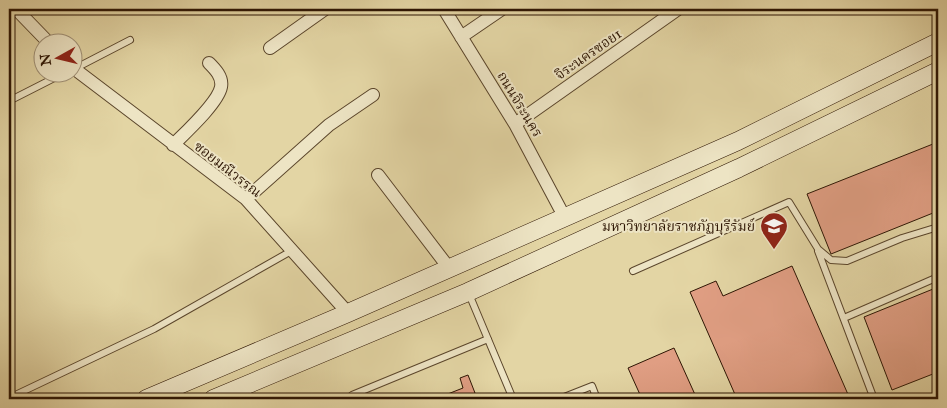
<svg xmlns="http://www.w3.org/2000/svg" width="947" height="408" font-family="'IM FELL Great Primer','Noto Serif Thai',serif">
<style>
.building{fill:#e09e83;stroke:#2d1503}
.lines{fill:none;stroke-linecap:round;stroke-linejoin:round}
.lane-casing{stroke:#5a452b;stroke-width:8}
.street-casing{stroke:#5a452b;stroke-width:14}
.secondary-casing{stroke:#2d1503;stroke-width:19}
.lane{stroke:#ede4c4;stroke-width:6}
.street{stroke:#ede4c4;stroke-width:12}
.secondary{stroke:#ede4c4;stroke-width:18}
.labels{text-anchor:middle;stroke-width:4;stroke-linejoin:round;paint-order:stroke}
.street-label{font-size:14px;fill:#2d1503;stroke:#ede4c4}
.poi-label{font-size:14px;fill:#2d1503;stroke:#ede4c4;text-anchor:end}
</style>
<rect width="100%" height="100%" fill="#e3d5a4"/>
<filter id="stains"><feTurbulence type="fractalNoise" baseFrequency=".004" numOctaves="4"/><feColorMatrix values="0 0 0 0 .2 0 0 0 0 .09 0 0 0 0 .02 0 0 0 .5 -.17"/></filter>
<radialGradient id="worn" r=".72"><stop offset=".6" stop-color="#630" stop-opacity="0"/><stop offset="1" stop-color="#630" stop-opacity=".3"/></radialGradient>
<path class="building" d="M 938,142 L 938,211 L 831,254 L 807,194 Z
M 792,266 L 850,399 L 737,399 L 690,292 L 716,281 L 723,296 Z
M 938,287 L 938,372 L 892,390 L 864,317 Z
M 674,348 L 697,399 L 642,399 L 628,368 Z
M 468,375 L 475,393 L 471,395 L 473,399 L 435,399 L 463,388 L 460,378 Z
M 417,394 L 419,399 L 408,399 L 407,397 Z"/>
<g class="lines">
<g class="lane-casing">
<path id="lane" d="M 74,69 L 130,40
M 9,101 L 66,72
M 818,251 L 874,399
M 633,271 L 789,202 L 818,249 L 831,260 L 847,261 L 902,238 L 938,227
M 469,294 L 513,399
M 844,318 L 938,277
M 9,398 L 154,329 L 293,250
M 354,399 L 352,395 L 488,339
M 559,399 L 592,386 L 597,399"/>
</g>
<g class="street-casing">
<path id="street" d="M 16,9 L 48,42
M 444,9 L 515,124 L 565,218
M 461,37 L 502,9
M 270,48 L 325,9
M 72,67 L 246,199 L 348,313
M 515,124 L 678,9
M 173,145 C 185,133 218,103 221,87 C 223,77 215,69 209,63
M 378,175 L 449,268
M 246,199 L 329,125 L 373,95"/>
</g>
<g class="secondary-casing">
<path id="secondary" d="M 146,399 L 348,313 L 738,141 L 938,42
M 213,399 L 468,292 L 739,168 L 938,71"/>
</g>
<use href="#lane" class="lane"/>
<use href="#street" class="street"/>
<use href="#secondary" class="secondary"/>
</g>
<defs>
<g id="university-pin" transform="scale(1.4375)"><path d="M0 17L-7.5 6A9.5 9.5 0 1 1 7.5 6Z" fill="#8f2418" stroke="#ede4c4"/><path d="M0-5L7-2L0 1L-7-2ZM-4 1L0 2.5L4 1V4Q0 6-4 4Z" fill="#fff"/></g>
</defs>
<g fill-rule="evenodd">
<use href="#university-pin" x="774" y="226"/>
</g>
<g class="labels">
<g class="street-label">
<text transform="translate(588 54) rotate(-35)" y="5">จิระนครซอย1</text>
<text transform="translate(520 104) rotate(59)" y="5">ถนนจิระนคร</text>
<text transform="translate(228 169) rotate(38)" y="5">ซอยมณีวรรณ</text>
</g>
<g class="poi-label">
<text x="755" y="231">มหาวิทยาลัยราชภัฏบุรีรัมย์</text>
</g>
</g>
<rect width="947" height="408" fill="none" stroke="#e3d5a4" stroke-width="30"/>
<rect x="10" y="10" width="927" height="388" fill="none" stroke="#2d1503" stroke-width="2.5"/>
<rect x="15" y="15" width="917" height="378" fill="none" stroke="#2d1503"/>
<g transform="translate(58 58) rotate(262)"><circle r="24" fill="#ede4c4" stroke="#a09177"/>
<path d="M0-4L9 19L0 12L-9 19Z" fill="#8f2418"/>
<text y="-8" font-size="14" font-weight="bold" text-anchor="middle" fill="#2d1503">N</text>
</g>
<rect width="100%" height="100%" filter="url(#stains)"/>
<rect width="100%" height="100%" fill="url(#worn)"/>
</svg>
